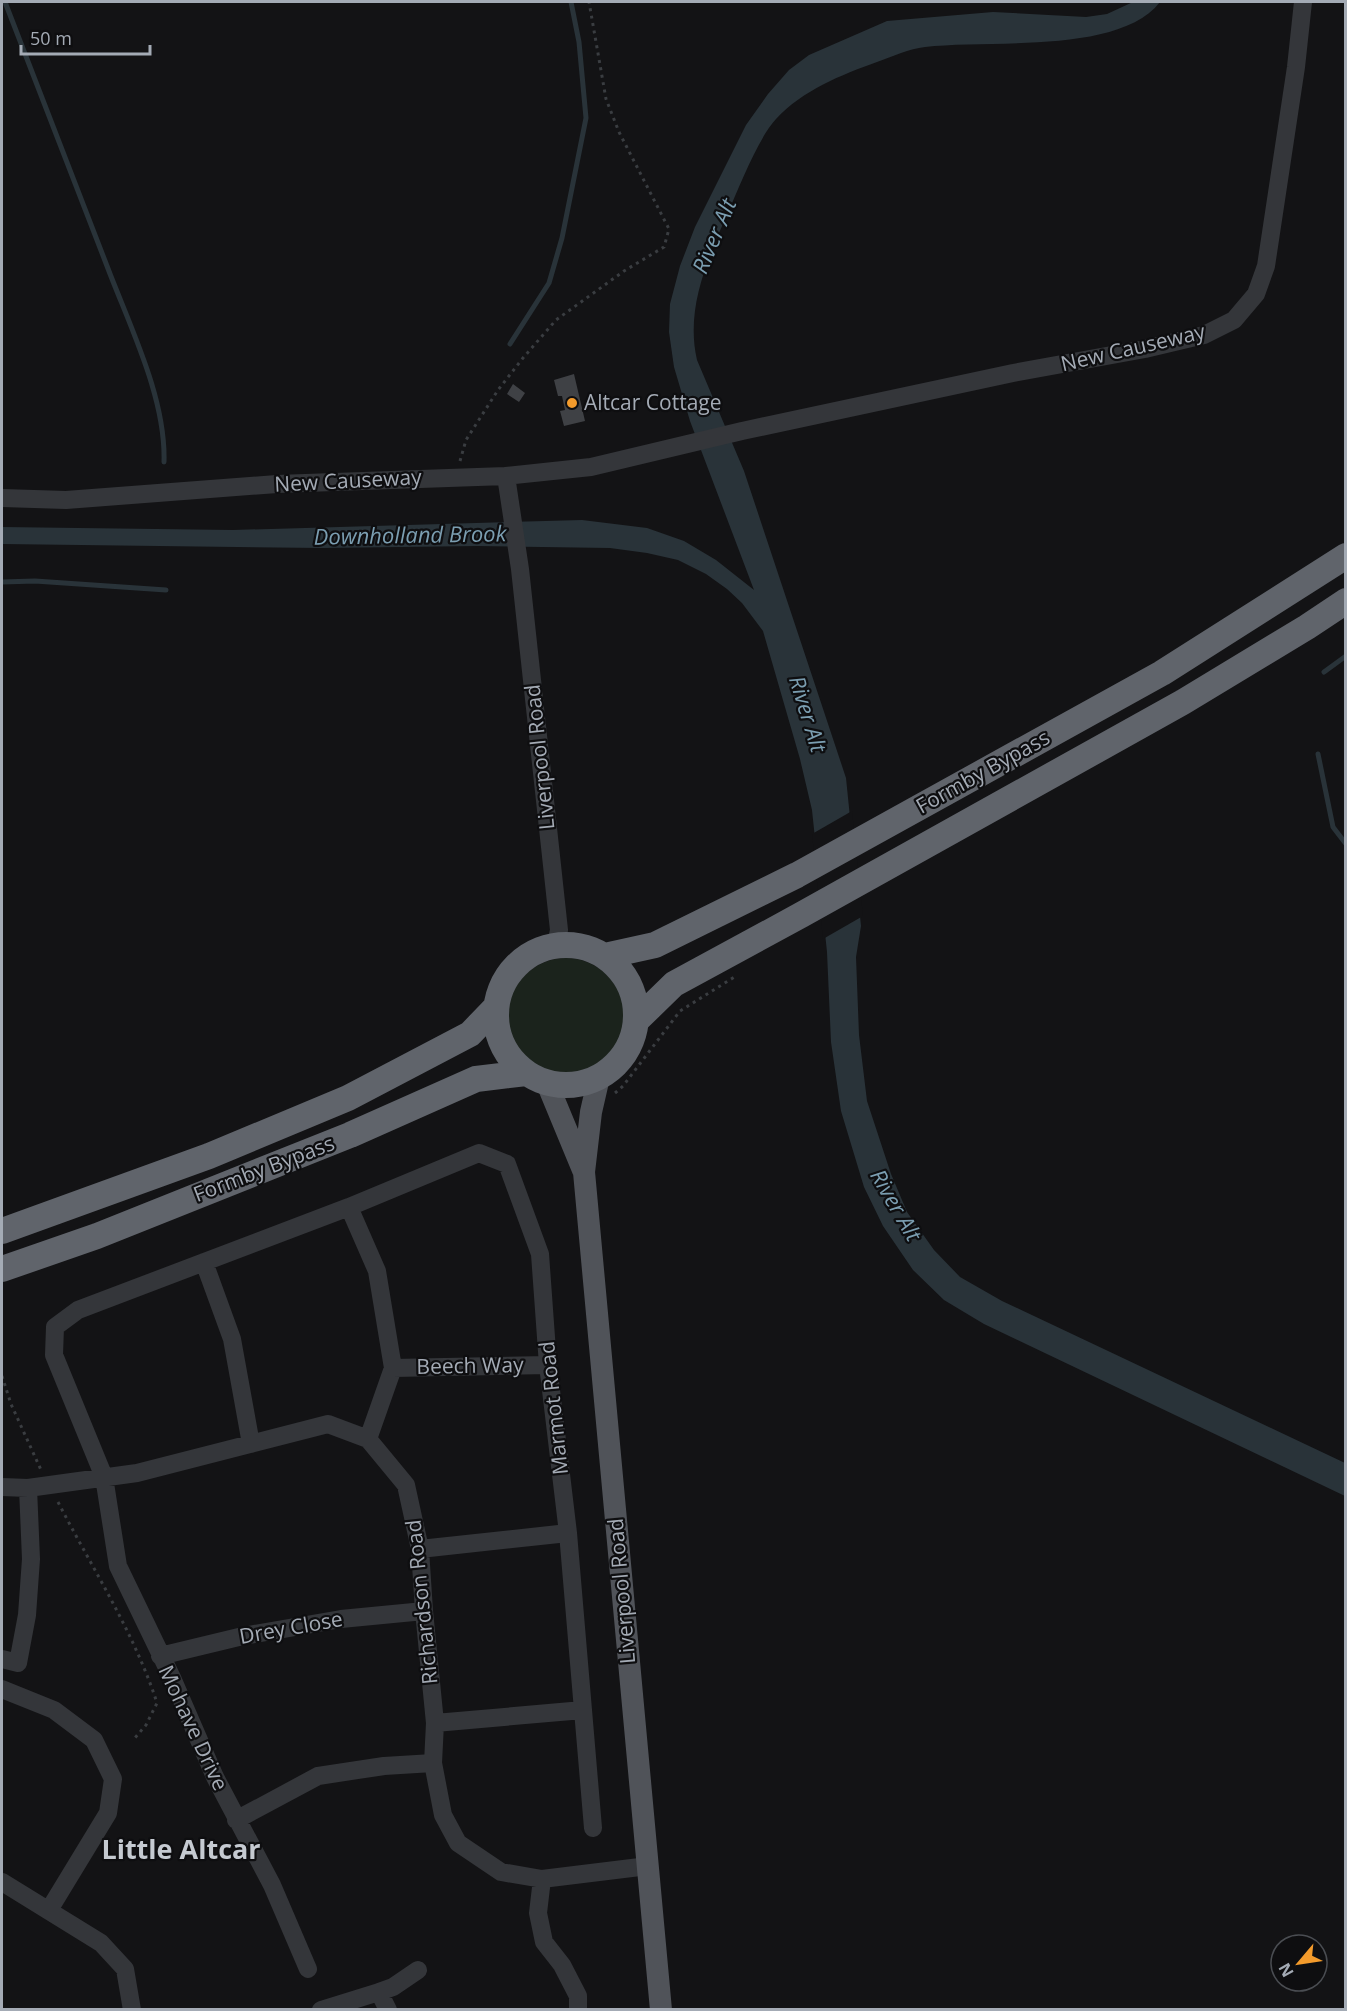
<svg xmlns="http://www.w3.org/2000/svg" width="1347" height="2011" font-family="'Open Sans',sans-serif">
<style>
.green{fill:#1b231c}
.water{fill:#293339}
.pier{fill:#131315}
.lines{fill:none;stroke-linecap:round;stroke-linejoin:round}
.stream{stroke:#293339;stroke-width:5}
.building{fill:#3f4145}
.path{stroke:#3a3d41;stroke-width:3;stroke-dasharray:3 4.5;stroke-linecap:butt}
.minor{stroke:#34363a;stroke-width:18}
.major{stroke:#505359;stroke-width:22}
.highway{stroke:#60646b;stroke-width:26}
.poi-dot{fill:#f39b2c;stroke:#0e0e10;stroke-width:2}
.labels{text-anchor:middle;stroke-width:4.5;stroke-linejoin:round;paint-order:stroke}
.street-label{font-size:21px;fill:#a4abb5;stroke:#0e0e10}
.poi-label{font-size:21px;fill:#a4abb5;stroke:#0e0e10;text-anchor:start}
.water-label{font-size:22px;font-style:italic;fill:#7b9eb1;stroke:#0e0e10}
.district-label{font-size:27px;font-weight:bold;fill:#c5cad1;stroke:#0e0e10}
</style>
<rect width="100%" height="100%" fill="#131315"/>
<path class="green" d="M508 1016a58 58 0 1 1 116 0a58 58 0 1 1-116 0Z"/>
<path class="water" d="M 1133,2 L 1160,2 C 1119,55 988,39 925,47 C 909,49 893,56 877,62 C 841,75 803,90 776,119 C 757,140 740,186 728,212 C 708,259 685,308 697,360 L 744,471 L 846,778 L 861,926 L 856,957 L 859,1035 L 867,1101 L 891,1174 L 907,1212 L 934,1250 L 960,1277 L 1002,1301 L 1345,1463 L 1345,1496 L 984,1324 L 944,1300 L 913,1270 L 883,1226 L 864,1187 L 841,1111 L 831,1042 L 827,952 L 812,810 L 800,759 L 763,631 L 742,603 L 727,589 L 706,574 L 678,560 L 647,553 L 610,548 L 478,546 L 322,548 L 2,544 L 2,527 L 233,530 L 582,520 L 647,528 L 684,541 L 716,560 L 754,590 L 690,421 L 674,367 L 669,332 L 670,304 L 680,266 L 695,227 L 746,125 L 768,94 L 789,70 L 809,55 L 887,21 L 993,12 L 1086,17 L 1107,14 Z"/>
<path class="pier" d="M 852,811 L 863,916 L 823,939 L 812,834 Z"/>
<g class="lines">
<path class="stream" d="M 5,2 C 39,90 73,178 107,266 C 130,327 166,398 164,462
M 510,344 L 549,283 L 562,238 L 586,118 L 579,42 L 571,2
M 2,582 L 35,581 L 166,590
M 1324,672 L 1346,656
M 1318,754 L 1333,827 L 1346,844"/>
</g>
<path class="building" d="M 574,374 L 585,421 L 564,426 L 560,411 L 565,410 L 562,396 L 558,396 L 554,380 Z
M 513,384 L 525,393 L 519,402 L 507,394 Z"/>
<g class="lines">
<path class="path" d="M 460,461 L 466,440 L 498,390 L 523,358 L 556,320 L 624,271 L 664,247 L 669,229 L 619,132 L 606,99 L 589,2
M 615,1093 L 623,1086 L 680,1011 L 736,976
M 2,1376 L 11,1404 L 41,1470
M 58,1502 C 92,1568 134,1632 157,1703 L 146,1725 L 134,1739"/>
<path class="minor" d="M 506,476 L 520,569 L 559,930 L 556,945
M 2,498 L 66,500 L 277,484 L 506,476 L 591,467 L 742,431 L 1013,373 L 1145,349 L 1204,335 L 1234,320 L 1256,294 L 1266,266 L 1296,67 L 1303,2
M 349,1207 L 377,1271 L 393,1368 L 548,1365
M 204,1262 L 232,1339 L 251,1444
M 368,1439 L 393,1368
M 2,1487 L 28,1488 L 137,1473 L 328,1424 L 368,1439 L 406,1485 L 420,1549 L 424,1611 L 435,1723 L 433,1763 L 443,1815 L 458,1843 L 501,1872 L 542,1879 L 648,1866
M 420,1549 L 568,1533
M 160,1656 L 243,1636 L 341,1619 L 424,1611
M 2,1659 L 18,1663 L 27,1615 L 31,1559 L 28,1488
M 2,1689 L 54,1710 L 94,1740 L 113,1779 L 108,1813 L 49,1910
M 435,1723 L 583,1710
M 236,1820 L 318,1776 L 384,1766 L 433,1763
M 542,1879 L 538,1913 L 544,1942 L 562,1965 L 578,1996 L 578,2010
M 2,1882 L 101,1943 L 125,1969 L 132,2010
M 308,1969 L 272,1885 L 215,1777 L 173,1680 L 118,1566 L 104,1477 L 54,1355 L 55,1327 L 78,1310 L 349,1207 L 479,1153 L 507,1164 L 540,1254 L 548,1365 L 568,1533 L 593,1828
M 321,2010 L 379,1992
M 388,2010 L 379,1992 L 393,1987 L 418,1970"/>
<path class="major" d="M 599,1077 L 591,1112 L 584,1172 L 661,2010
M 547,1083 L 583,1170"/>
<path class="highway" d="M496 1015a70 70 0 1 1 140 0a70 70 0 1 1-140 0Z
M 605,956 L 655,945 L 797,875 L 1162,673 L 1346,556
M 636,1021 L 674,984 L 801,915 L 1183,702 L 1307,627 L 1346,601
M 2,1231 L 209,1156 L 348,1098 L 470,1034 L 496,1007
M 2,1269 L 97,1236 L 350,1135 L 476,1079 L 526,1073"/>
</g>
<circle class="poi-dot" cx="572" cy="403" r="6"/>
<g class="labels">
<g class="street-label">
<text transform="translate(1133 348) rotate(-13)" y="7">New Causeway</text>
<text transform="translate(348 481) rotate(-3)" y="7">New Causeway</text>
<text transform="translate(540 757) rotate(-96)" y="7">Liverpool Road</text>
<text transform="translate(983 772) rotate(-29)" y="7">Formby Bypass</text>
<text transform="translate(264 1169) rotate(-21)" y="7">Formby Bypass</text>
<text transform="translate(470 1366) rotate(-1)" y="7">Beech Way</text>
<text transform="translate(554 1408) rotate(-96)" y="7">Marmot Road</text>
<text transform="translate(622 1591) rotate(-95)" y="7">Liverpool Road</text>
<text transform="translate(422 1602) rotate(-96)" y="7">Richardson Road</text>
<text transform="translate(291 1628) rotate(-10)" y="7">Drey Close</text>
<text transform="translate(193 1728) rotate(65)" y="7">Mohave Drive</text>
</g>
<g class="poi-label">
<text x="584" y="410">Altcar Cottage</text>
</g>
<g class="water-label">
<text transform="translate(714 236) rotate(-67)" y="8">River Alt</text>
<text transform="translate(410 535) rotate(-1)" y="8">Downholland Brook</text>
<text transform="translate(808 714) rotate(73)" y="8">River Alt</text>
<text transform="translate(896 1205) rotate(60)" y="8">River Alt</text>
</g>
<g class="district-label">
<text x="181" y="1859">Little Altcar</text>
</g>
</g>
<rect width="1347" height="2011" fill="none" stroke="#a4abb5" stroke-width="6"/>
<g transform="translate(1299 1963) rotate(241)"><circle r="28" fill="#0e0e10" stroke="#4a4d52" stroke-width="1.5"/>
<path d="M0-4.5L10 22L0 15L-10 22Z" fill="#f39b2c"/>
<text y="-9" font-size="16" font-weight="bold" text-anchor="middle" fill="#a4abb5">N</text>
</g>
<path d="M21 45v9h129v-9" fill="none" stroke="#a4abb5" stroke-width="3"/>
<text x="30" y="45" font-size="18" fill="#a4abb5" stroke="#0e0e10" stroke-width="4.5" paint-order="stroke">50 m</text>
</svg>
